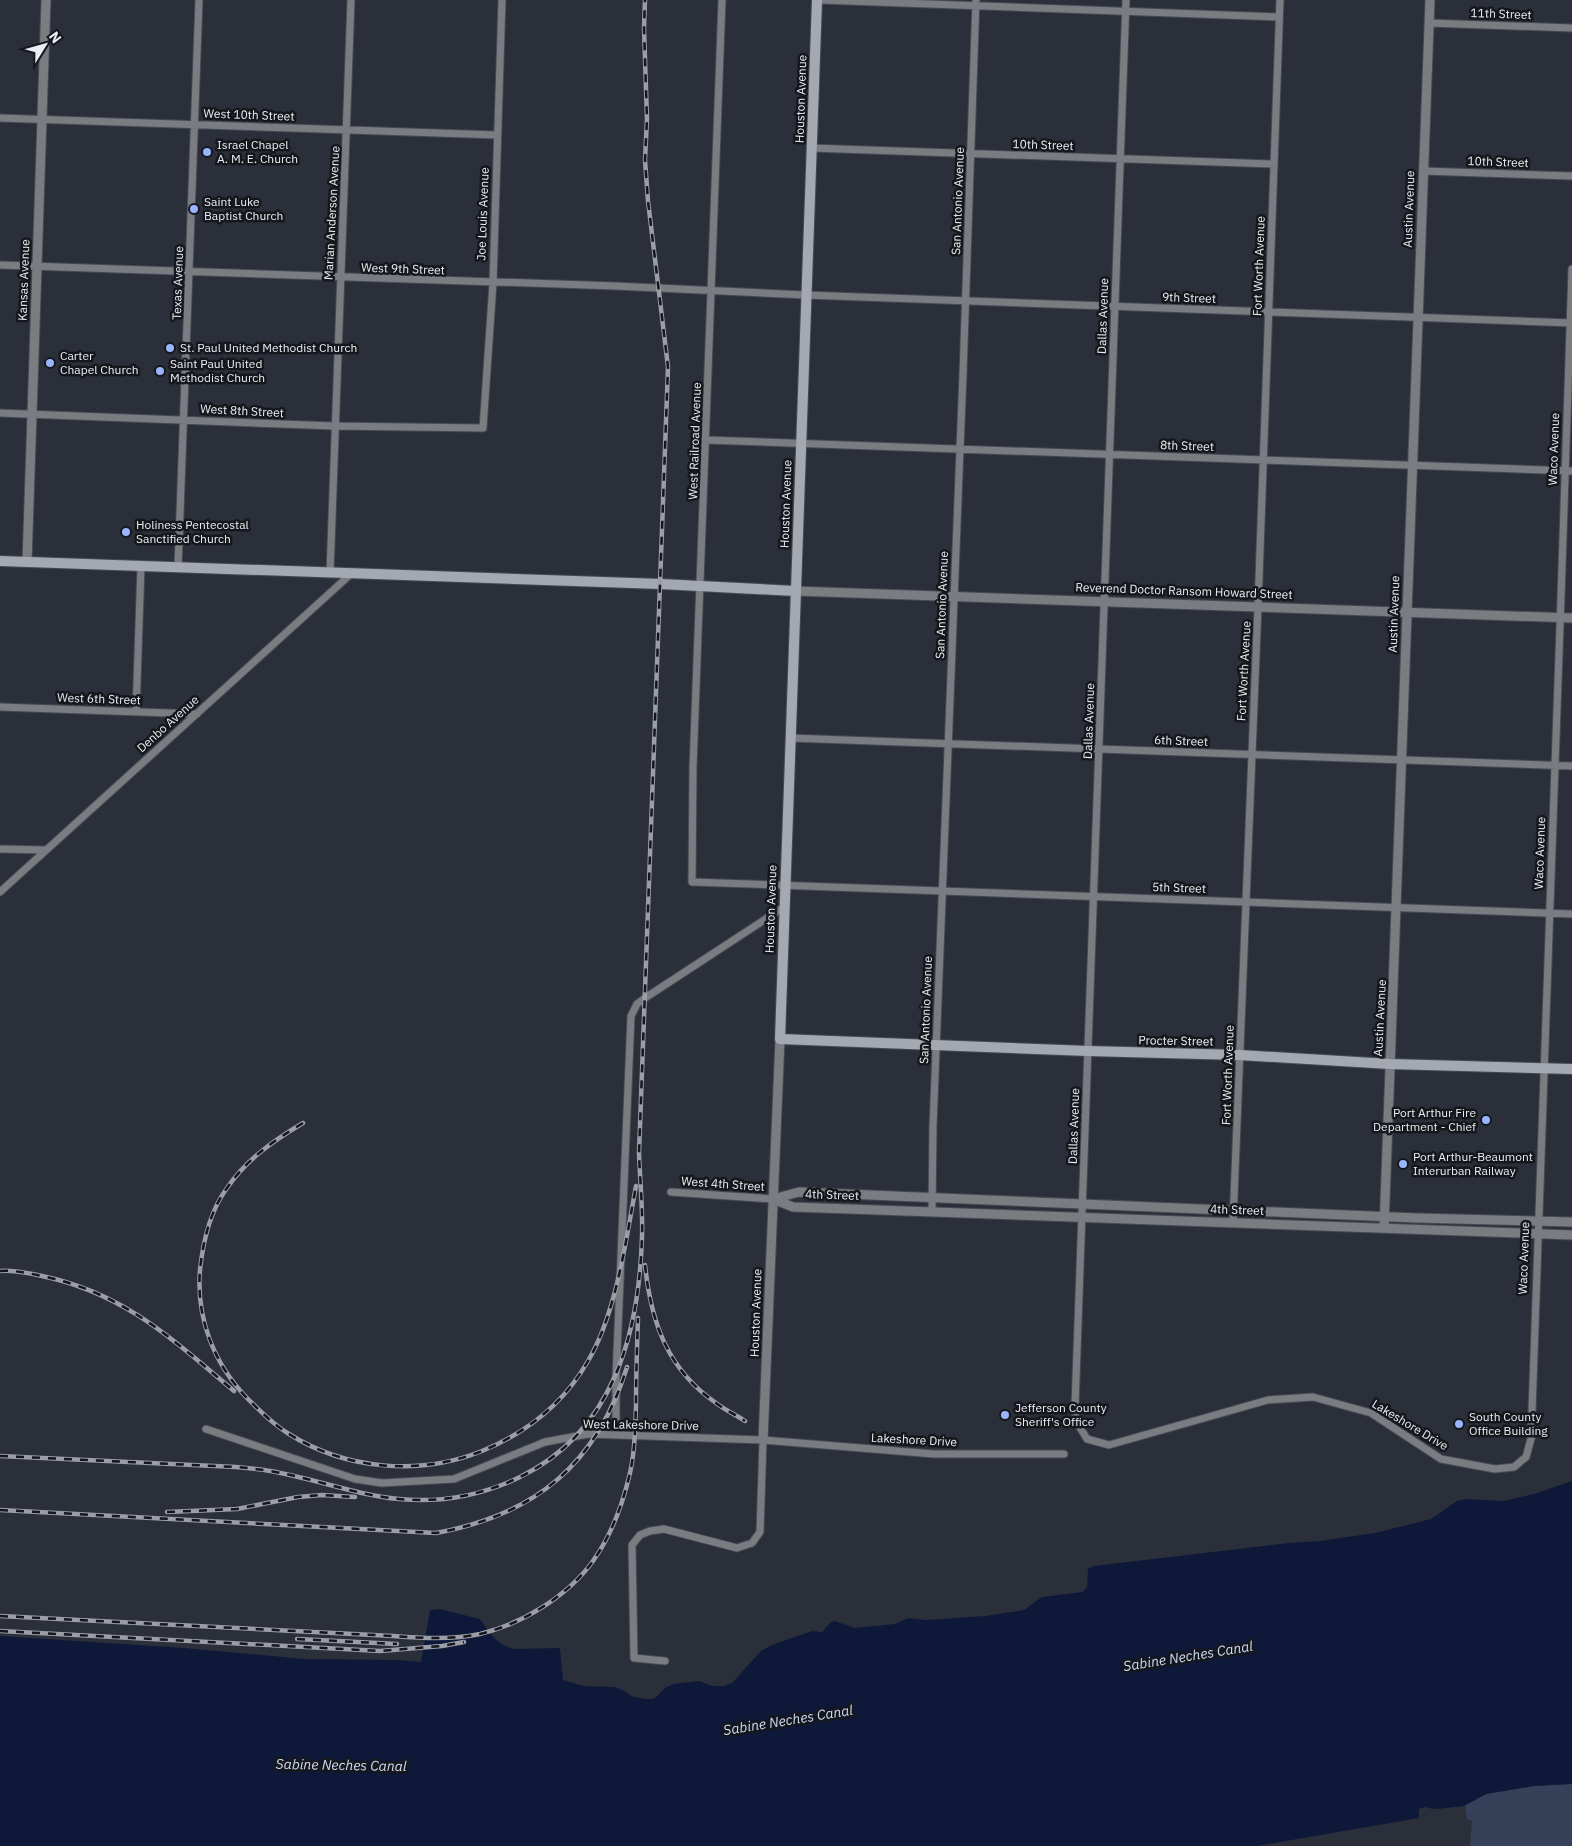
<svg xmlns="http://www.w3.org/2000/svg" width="1572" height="1846" font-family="'IBM Plex Sans',sans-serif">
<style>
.green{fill:#364059}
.water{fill:#0e193a}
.pier{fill:#2b2f39}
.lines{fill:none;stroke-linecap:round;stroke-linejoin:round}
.minor-casing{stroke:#464a53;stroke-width:9}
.tertiary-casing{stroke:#464a53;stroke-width:11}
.secondary-casing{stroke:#464a53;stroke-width:12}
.minor{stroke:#7a7c82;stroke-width:7}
.tertiary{stroke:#7a7c82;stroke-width:9}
.secondary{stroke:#a4a8b0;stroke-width:10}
.rail-casing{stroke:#9b9ea6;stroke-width:4.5}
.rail{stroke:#15171c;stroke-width:2.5;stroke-dasharray:8;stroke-linecap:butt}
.poi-dot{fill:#99b5fd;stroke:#15171c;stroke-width:2}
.labels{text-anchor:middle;stroke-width:5;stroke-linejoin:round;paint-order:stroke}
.street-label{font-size:12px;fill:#ebeef4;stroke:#15171c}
.poi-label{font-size:12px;fill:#ebeef4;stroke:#15171c;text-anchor:start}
.water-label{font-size:14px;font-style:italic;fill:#d0dbf6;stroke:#15171c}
</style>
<rect width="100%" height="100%" fill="#2b2f39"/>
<path class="green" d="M 1572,1784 L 1572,1846 L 1470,1846 L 1472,1821 L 1467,1819 L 1465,1805 L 1486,1794 L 1534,1786 Z"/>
<path class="water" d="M 1572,1481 L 1572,1784 L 1534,1786 L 1486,1794 L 1464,1806 L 1437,1809 L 1419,1818 L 1257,1846 L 0,1846 L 0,1636 L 184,1648 L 305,1659 L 399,1660 L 421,1662 L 430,1610 L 439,1609 L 480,1619 C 490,1633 496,1645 514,1649 L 560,1648 L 563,1680 L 584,1686 L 614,1687 L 623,1690 L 631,1696 L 644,1699 L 654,1699 L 665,1688 L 673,1684 L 699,1681 L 712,1686 L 724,1686 L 732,1683 L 761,1651 L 772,1645 L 812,1631 L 822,1632 L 831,1622 L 835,1621 L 854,1628 L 895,1624 L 908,1618 L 926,1620 L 985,1616 L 1024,1610 L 1042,1597 L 1083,1592 L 1087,1587 L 1088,1569 L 1094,1566 L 1288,1543 L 1320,1541 L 1375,1533 L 1431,1519 L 1457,1501 L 1466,1499 L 1504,1501 L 1534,1494 Z"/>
<path class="pier" d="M 1425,1807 L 1429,1808 L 1437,1809 L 1419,1818 L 1419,1809 Z"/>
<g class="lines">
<g class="minor-casing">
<path id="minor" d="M 722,0 L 693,767 L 692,882 L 1572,914
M 820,0 L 1279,17
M 1126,0 L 1075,1406 L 1076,1421 L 1087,1439 L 1109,1445 L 1268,1400 L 1313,1397 L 1371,1413 L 1441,1459 L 1495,1469 L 1514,1467 L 1526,1457 L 1531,1439 C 1541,1048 1561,659 1572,269
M 1429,23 L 1572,28
M 0,118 L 497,135
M 811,148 L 1274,164
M 1423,171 L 1572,176
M 0,265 L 615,286 L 806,295 L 1572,323
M 0,413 L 334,426 L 483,428 L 493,283 L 502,0
M 706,440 L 1572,471
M 178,567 L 199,0
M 330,573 L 351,0
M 0,707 L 197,714
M 136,712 L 141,566
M 790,738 L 1572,766
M 0,849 L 46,850
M 0,892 L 352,573
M 671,1192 L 773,1199
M 932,1211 L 933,1126 L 963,374 L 976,0
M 1233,1222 L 1258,606 L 1280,0
M 616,1420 L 616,1377 L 631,1016 L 637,1004 L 645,998 L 784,907
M 206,1429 L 355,1479 L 382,1483 L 454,1479 L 545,1442 L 588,1434 L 763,1440 L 934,1454 L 1064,1454
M 665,1661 L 634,1658 L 632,1545 L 640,1535 L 650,1531 L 664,1529 L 737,1548 L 752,1543 L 760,1532 L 763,1440"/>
</g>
<g class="tertiary-casing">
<path id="tertiary" d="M 27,562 L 46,0
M 795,591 L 1572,618
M 773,1199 L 793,1207 L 1572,1235
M 773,1199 L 799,1192 L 1417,1218 L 1572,1222
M 1384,1228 L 1430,0
M 763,1440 L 780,1039"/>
</g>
<g class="secondary-casing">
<path id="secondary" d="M 817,0 L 780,1039 L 1088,1051 L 1239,1055 L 1390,1064 L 1572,1069
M 0,561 L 661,584 L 795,591"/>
</g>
<use href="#minor" class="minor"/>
<use href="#tertiary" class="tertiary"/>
<use href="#secondary" class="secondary"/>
<g class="rail-casing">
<path id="rail" d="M 303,1123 C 273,1141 247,1159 227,1188 C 210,1211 203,1241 200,1270 C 196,1318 214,1364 247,1398 C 260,1411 273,1424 289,1434 C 346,1470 420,1476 482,1451 C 526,1433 564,1403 588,1361 C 616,1314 626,1240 636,1186
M 645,1265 C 651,1322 667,1369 716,1403 C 725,1410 736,1415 745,1421
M 0,1271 C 14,1270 28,1273 42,1276 C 124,1293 172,1339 234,1391
M 0,1456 L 236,1467 C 247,1468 258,1469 270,1471 C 313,1478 355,1495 399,1499 C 441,1503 483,1495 520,1477 C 614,1431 639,1333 642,1237 C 643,1209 640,1181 639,1153 L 668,367 L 648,201 L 645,160 L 647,119 L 644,28 L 645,0
M 0,1510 L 436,1533 C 535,1515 597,1464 627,1367
M 167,1512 L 237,1509 L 298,1497 L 322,1495 L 355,1497
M 0,1616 L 393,1636 C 421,1638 452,1640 480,1634 C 522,1624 568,1596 593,1561 C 610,1537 622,1506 629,1477 C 635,1454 635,1429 636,1406 C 636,1376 637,1347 638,1318
M 0,1631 L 380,1651 L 442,1646 L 464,1642
M 297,1639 L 397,1644"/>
</g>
<use href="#rail" class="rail"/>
</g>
<g class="poi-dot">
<circle cx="207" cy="152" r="5"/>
<circle cx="194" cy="209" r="5"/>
<circle cx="170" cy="348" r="5"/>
<circle cx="50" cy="363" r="5"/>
<circle cx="160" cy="371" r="5"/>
<circle cx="126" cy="532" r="5"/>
<circle cx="1486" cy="1120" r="5"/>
<circle cx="1403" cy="1164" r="5"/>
<circle cx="1005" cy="1415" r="5"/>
<circle cx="1459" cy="1424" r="5"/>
</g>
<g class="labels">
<g class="street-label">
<text transform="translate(1501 14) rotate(2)" y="4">11th Street</text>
<text transform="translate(801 99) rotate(-88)" y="4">Houston Avenue</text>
<text transform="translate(249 115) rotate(2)" y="4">West 10th Street</text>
<text transform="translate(1043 145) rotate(2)" y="4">10th Street</text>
<text transform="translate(1498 162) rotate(2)" y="4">10th Street</text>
<text transform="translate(958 201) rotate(-88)" y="4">San Antonio Avenue</text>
<text transform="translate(1409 209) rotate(-88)" y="4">Austin Avenue</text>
<text transform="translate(332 213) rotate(-87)" y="4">Marian Anderson Avenue</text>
<text transform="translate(483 214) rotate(-88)" y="4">Joe Louis Avenue</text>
<text transform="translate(1259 266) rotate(-88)" y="4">Fort Worth Avenue</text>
<text transform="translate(403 269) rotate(2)" y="4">West 9th Street</text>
<text transform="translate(24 280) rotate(-88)" y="4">Kansas Avenue</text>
<text transform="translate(178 283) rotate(-88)" y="4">Texas Avenue</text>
<text transform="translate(1189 298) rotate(2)" y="4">9th Street</text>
<text transform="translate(1103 316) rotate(-88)" y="4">Dallas Avenue</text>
<text transform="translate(242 411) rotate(3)" y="4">West 8th Street</text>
<text transform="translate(695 441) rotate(-88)" y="4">West Railroad Avenue</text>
<text transform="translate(1187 446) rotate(2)" y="4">8th Street</text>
<text transform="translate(1554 449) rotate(-88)" y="4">Waco Avenue</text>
<text transform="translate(786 504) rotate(-88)" y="4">Houston Avenue</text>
<text transform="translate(1184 591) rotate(2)" y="4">Reverend Doctor Ransom Howard Street</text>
<text transform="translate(942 605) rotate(-88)" y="4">San Antonio Avenue</text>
<text transform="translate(1394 614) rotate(-88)" y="4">Austin Avenue</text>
<text transform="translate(1244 671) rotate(-87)" y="4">Fort Worth Avenue</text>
<text transform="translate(99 699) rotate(2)" y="4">West 6th Street</text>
<text transform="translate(1089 721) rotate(-88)" y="4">Dallas Avenue</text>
<text transform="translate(168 724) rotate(-42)" y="4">Denbo Avenue</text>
<text transform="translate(1181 741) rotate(2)" y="4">6th Street</text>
<text transform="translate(1540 853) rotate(-88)" y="4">Waco Avenue</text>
<text transform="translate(1179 888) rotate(2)" y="4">5th Street</text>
<text transform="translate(771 909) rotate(-88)" y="4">Houston Avenue</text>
<text transform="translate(926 1010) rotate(-88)" y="4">San Antonio Avenue</text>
<text transform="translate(1380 1018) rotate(-87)" y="4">Austin Avenue</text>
<text transform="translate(1176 1041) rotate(1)" y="4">Procter Street</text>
<text transform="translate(1228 1075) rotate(-88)" y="4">Fort Worth Avenue</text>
<text transform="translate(1074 1126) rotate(-88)" y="4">Dallas Avenue</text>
<text transform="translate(723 1184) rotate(4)" y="4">West 4th Street</text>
<text transform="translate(832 1195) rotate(2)" y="4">4th Street</text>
<text transform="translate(1237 1210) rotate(2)" y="4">4th Street</text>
<text transform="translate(1524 1258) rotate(-88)" y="4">Waco Avenue</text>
<text transform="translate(756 1313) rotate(-88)" y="4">Houston Avenue</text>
<text transform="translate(641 1425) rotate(1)" y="4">West Lakeshore Drive</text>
<text transform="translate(1410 1425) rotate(31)" y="4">Lakeshore Drive</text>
<text transform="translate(914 1440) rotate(3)" y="4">Lakeshore Drive</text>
</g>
<g class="poi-label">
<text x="217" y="149">Israel Chapel<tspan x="217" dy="14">A. M. E. Church</tspan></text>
<text x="204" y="206">Saint Luke<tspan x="204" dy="14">Baptist Church</tspan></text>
<text x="180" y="352">St. Paul United Methodist Church</text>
<text x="60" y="360">Carter<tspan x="60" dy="14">Chapel Church</tspan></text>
<text x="170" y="368">Saint Paul United<tspan x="170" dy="14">Methodist Church</tspan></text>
<text x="136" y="529">Holiness Pentecostal<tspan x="136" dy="14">Sanctified Church</tspan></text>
<text x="1476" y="1117" text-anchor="end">Port Arthur Fire<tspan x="1476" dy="14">Department - Chief</tspan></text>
<text x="1413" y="1161">Port Arthur-Beaumont<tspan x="1413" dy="14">Interurban Railway</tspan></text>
<text x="1015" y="1412">Jefferson County<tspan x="1015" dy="14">Sheriff's Office</tspan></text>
<text x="1469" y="1421">South County<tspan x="1469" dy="14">Office Building</tspan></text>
</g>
<g class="water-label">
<text transform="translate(1188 1656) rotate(-9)" y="5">Sabine Neches Canal</text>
<text transform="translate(788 1720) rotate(-9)" y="5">Sabine Neches Canal</text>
<text transform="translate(341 1765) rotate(1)" y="5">Sabine Neches Canal</text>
</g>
</g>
<g transform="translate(45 45) rotate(53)" stroke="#15171c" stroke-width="4" paint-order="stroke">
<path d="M0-4L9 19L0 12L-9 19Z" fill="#ebeef4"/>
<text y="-8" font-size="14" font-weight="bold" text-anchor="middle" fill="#ebeef4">N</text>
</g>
</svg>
